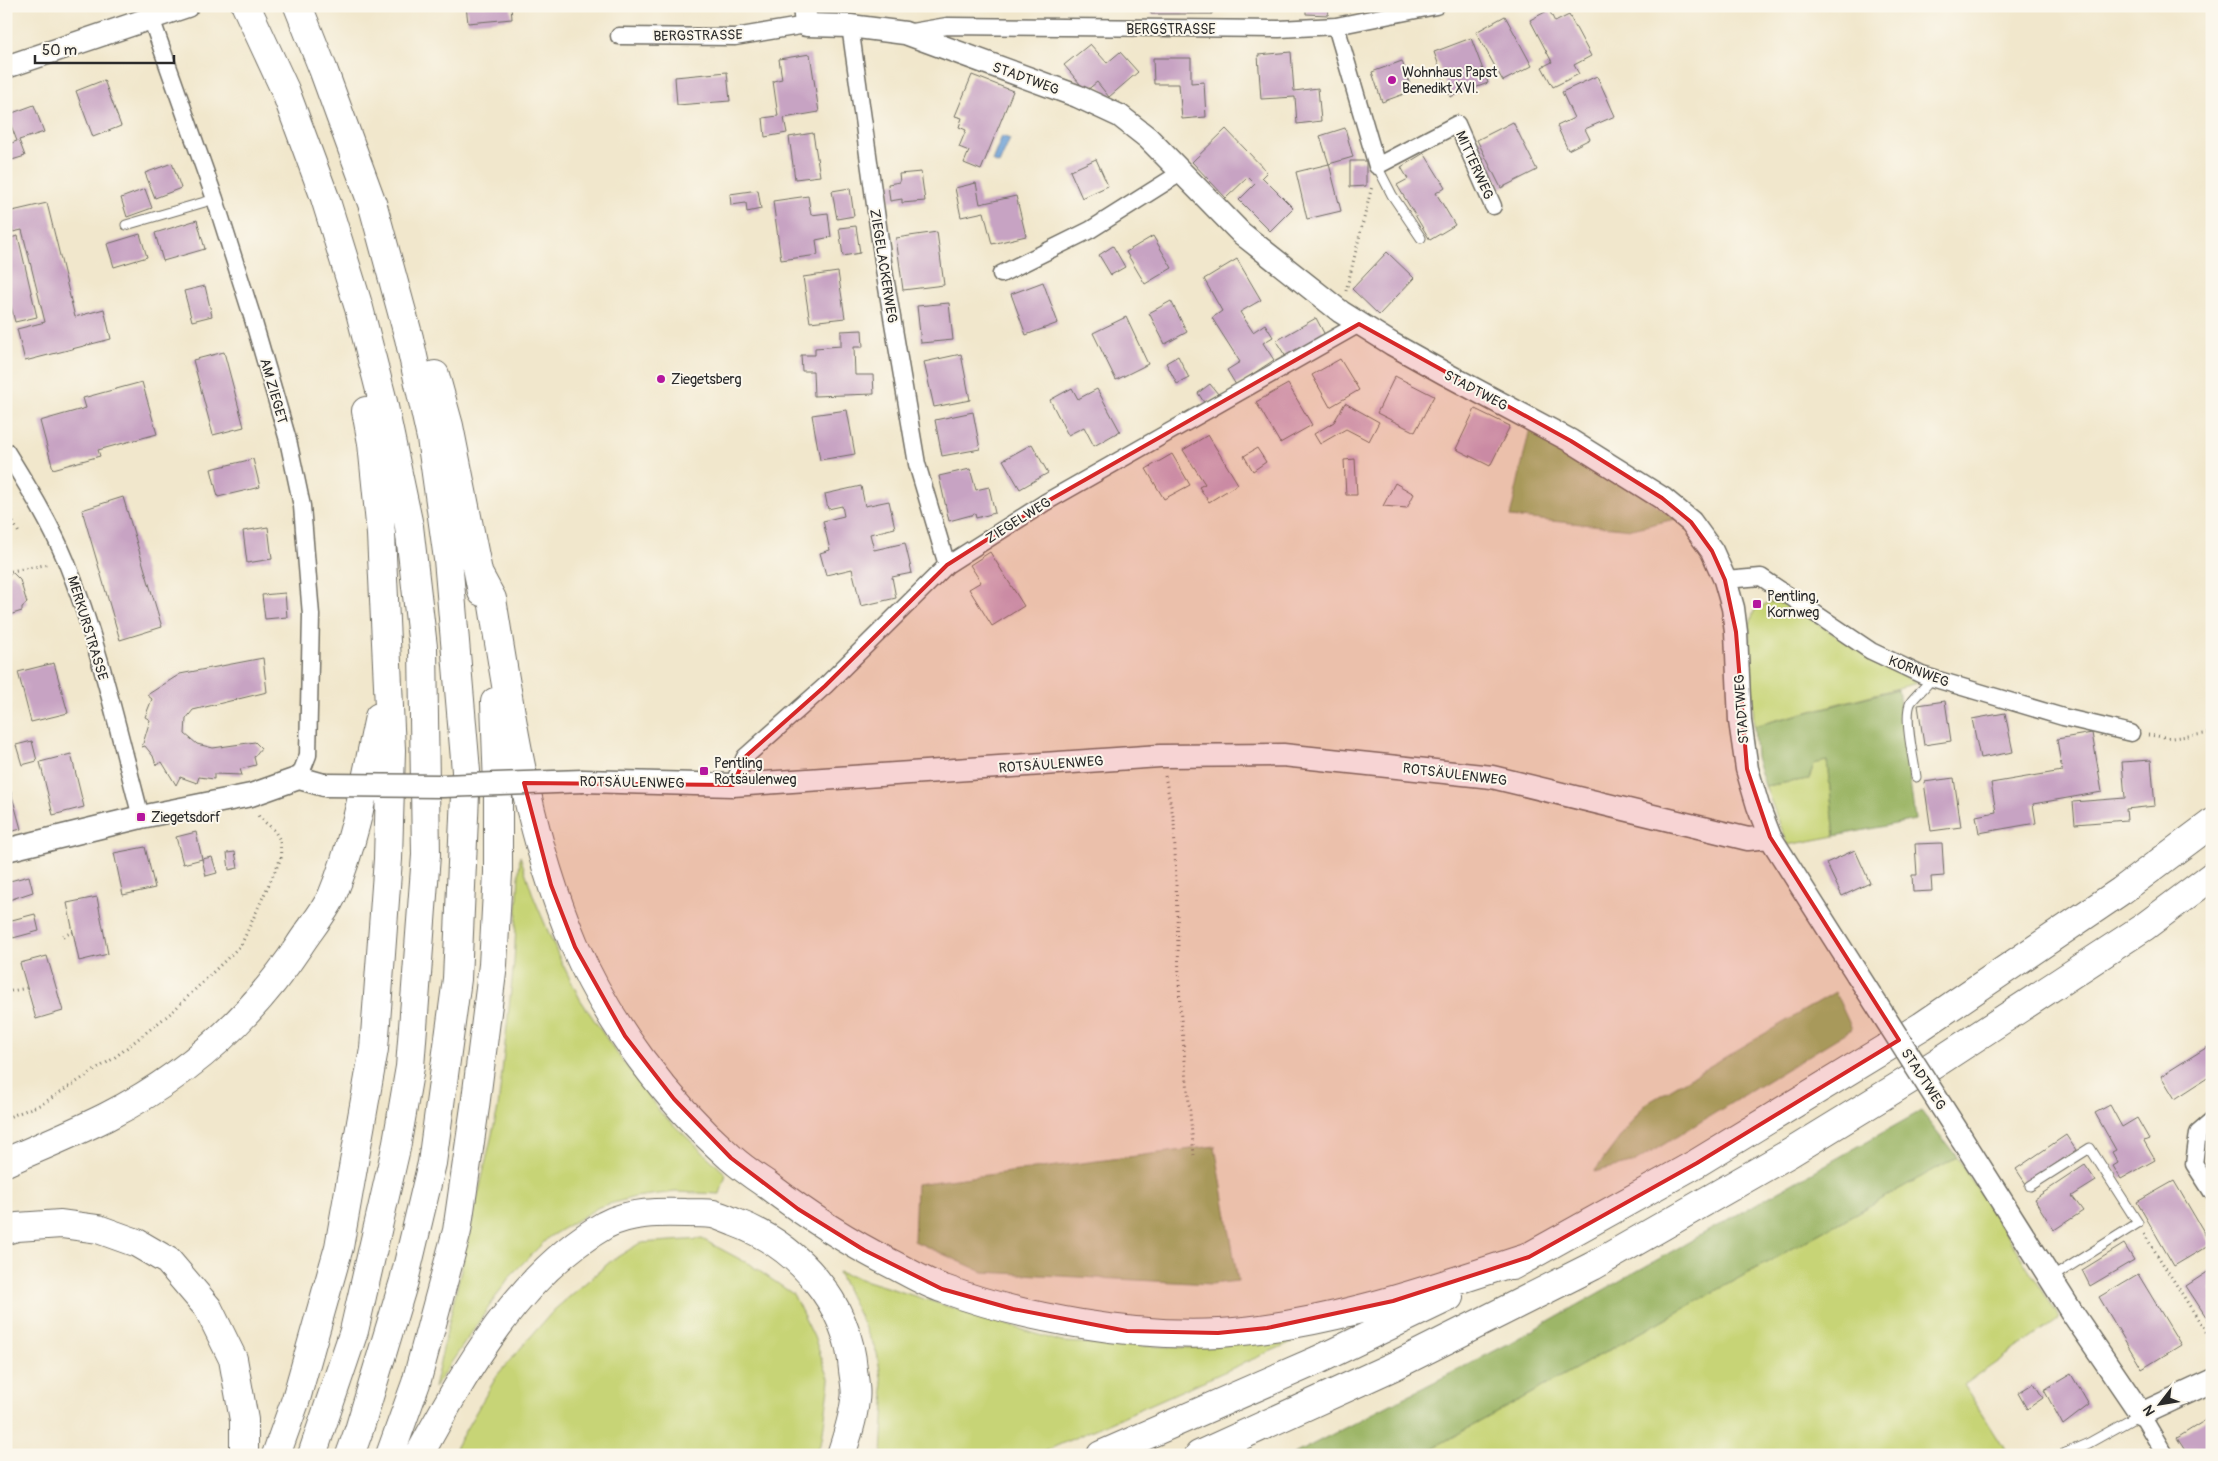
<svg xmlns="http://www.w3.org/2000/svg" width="2218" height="1461" font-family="Pangolin,sans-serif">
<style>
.green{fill:#c7d476;stroke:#798050}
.forest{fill:#9db667;stroke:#647049}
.water{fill:#679dd4;stroke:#496480}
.building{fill:#c7a3c3}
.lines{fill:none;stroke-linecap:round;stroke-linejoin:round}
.lane-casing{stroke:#706d63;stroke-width:11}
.street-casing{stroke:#706d63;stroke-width:19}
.secondary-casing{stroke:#706d63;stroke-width:25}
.highway-casing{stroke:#706d63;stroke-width:30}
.path{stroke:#706d63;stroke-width:3;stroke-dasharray:1 4;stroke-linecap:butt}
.lane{stroke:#fff;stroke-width:9}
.street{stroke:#fff;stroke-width:16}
.secondary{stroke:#fff;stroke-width:22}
.highway{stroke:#fff;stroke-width:28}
.secondary-bridge-casing{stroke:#706d63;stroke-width:25;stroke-linecap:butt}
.secondary-bridge{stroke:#fff;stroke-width:22}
.marked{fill:#d62828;fill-opacity:0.2;stroke:#d62828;stroke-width:4;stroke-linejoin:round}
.poi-dot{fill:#b5179e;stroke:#fbf7ec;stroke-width:2}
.labels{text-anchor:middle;stroke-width:4;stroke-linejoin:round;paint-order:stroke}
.street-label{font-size:14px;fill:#2b2b2b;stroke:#fbf7ec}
.poi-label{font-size:14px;fill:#2b2b2b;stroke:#fbf7ec;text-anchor:start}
</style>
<rect width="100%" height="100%" fill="#fbf7ec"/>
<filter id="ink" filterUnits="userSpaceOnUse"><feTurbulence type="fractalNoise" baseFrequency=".02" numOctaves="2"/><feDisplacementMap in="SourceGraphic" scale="10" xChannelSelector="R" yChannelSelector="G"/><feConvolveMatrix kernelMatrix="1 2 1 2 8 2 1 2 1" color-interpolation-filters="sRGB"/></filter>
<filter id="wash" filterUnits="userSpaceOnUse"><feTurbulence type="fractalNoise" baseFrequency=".0096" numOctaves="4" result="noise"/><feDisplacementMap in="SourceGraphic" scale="20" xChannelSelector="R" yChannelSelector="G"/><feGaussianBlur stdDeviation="1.12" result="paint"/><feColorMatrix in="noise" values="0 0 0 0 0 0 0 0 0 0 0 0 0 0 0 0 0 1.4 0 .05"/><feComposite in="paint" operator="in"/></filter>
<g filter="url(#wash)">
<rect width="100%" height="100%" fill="#f1e7cc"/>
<path class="green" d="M 1769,602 L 1787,604 L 1877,662 L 1917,683 L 1754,726 L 1749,627 L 1754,611 Z
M 1827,761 L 1835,836 L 1788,845 L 1765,786 L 1809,779 L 1814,763 Z
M 520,856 L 534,898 L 559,957 L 580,999 L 611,1045 L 661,1113 L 726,1174 L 720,1194 L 675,1192 L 635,1197 L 599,1207 L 549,1237 L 510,1276 L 434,1388 L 498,1108 L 514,962 Z
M 1957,1157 L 2060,1318 L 1964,1385 L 2008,1455 L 1420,1455 Z
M 702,1239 L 749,1264 L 793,1294 L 814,1337 L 830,1381 L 822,1439 L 816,1455 L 451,1455 L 498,1374 L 554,1310 L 611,1261 L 640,1243 Z
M 838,1272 L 1062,1342 L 1196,1348 L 1303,1337 L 1036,1455 L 882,1455 L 885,1401 L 877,1353 Z"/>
<path class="forest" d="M 1530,428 L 1645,497 L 1675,519 L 1632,529 L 1510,517 Z
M 1898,689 L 1915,820 L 1835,836 L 1827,761 L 1814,764 L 1809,779 L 1765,786 L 1756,757 L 1754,726 Z
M 1835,992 L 1852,1029 L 1635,1162 L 1594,1172 L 1644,1105 Z
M 1921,1111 L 1957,1157 L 1420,1455 L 1292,1455 L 1506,1345 Z
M 1215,1146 L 1238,1281 L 1211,1284 L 983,1272 L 914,1241 L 916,1184 Z"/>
<path class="water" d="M 1002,136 L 1010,139 L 999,164 L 992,161 Z"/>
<g id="blocks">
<path class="building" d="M 466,6 L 511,6 L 512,19 L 468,23 Z
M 1151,6 L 1212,6 L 1212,14 L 1151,14 Z
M 1306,6 L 1329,6 L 1328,15 L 1306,14 Z
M 1549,10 L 1555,22 L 1569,15 L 1591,56 L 1574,65 L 1579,74 L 1553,87 L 1542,67 L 1552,62 L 1530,20 Z
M 1505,16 L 1532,66 L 1503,81 L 1476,32 Z
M 1471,38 L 1488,83 L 1450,97 L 1434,52 Z
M 1090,44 L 1107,63 L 1120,52 L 1138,72 L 1109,97 L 1097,82 L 1086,91 L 1064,65 Z
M 1291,52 L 1294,91 L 1318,88 L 1321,121 L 1297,124 L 1295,97 L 1261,99 L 1258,55 Z
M 810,54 L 819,112 L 784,118 L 787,133 L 765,137 L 763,118 L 778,116 L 773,81 L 782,79 L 779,59 Z
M 1153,58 L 1191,58 L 1191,83 L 1204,82 L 1206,117 L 1182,119 L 1179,84 L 1154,84 Z
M 1402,61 L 1412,91 L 1382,102 L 1372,72 Z
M 727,72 L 730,101 L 677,105 L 675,77 Z
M 972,75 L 1013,91 L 981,170 L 964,163 L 969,151 L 959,147 L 966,130 L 959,127 L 962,118 L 955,116 Z
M 1597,76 L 1615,116 L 1585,129 L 1590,139 L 1568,150 L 1557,126 L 1574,118 L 1562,92 Z
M 104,80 L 121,126 L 93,137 L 76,91 Z
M 34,105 L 44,132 L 19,140 L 25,156 L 12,160 L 6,145 L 17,141 L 7,115 Z
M 1513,122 L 1537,170 L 1501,188 L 1477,140 Z
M 1345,128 L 1353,157 L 1329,164 L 1320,136 Z
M 1226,129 L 1267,172 L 1262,177 L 1293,208 L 1270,231 L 1239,200 L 1255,184 L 1248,177 L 1226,198 L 1192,162 Z
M 813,133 L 820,176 L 795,179 L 789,137 Z
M 1424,153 L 1445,187 L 1436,193 L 1455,225 L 1430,240 L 1397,185 L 1408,179 L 1401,167 Z
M 1096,159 L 1108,186 L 1082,198 L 1070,171 Z
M 1350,161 L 1366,161 L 1366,186 L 1350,187 Z
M 172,163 L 181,188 L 155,198 L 145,173 Z
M 1329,164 L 1341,211 L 1307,219 L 1296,172 Z
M 921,172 L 925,201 L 902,203 L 902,199 L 890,201 L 888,184 L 900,182 L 899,174 Z
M 976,183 L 980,204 L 1016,196 L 1026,236 L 992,244 L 984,212 L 961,217 L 955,188 Z
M 850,188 L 854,216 L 837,219 L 832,191 Z
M 145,189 L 152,208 L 127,217 L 121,198 Z
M 758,190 L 761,209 L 747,212 L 746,203 L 731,205 L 730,194 Z
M 808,196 L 811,215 L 828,213 L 831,237 L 816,240 L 818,255 L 781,260 L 773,201 Z
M 47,203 L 75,317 L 104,309 L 111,339 L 25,361 L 17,329 L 45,322 L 22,230 L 13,232 L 8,212 Z
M 197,220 L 205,249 L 163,261 L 155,233 Z
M 856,226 L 860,253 L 843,256 L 839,228 Z
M 937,232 L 944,285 L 903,290 L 896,238 Z
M 140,234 L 147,257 L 114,267 L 107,244 Z
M 18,236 L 37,317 L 15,322 L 6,286 L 6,239 Z
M 1153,236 L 1172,268 L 1145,284 L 1126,252 Z
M 1113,246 L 1125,267 L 1111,275 L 1099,255 Z
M 1387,252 L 1414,278 L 1379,315 L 1352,289 Z
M 1237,259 L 1261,300 L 1240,312 L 1253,332 L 1265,324 L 1273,337 L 1263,343 L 1274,360 L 1236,385 L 1227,370 L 1240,362 L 1212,318 L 1222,311 L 1204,279 Z
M 838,272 L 845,318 L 810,322 L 803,277 Z
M 1043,282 L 1058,323 L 1026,335 L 1011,294 Z
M 205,286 L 212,316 L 192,321 L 184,291 Z
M 1171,301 L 1187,332 L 1165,344 L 1149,313 Z
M 949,303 L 953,340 L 921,343 L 917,306 Z
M 1126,317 L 1148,364 L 1116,380 L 1093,333 Z
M 1316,318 L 1325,335 L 1286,357 L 1276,341 Z
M 862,330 L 863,347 L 854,347 L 855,375 L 873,375 L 874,394 L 814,396 L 813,371 L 802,371 L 801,355 L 815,355 L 815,348 L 841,346 L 841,331 Z
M 224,352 L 244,427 L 213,435 L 193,360 Z
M 961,354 L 970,400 L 934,407 L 924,362 Z
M 1178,356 L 1189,378 L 1177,384 L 1166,363 Z
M 1340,359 L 1359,390 L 1330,407 L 1312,375 Z
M 1395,376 L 1434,396 L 1415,432 L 1377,413 Z
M 142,382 L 157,434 L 98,450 L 100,456 L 53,469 L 40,421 L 86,408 L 83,398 Z
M 1210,384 L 1218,394 L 1205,404 L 1198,393 Z
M 1288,384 L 1312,425 L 1280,443 L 1256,402 Z
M 1072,388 L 1078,399 L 1097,389 L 1120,431 L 1094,446 L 1084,427 L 1068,435 L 1050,400 Z
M 1345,403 L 1379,422 L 1369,441 L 1346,429 L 1320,444 L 1314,434 L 1334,422 Z
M 1475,409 L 1510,426 L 1490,466 L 1456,449 Z
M 847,410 L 855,454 L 820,460 L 812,415 Z
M 973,412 L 980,449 L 942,456 L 935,420 Z
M 1208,435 L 1238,484 L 1209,502 L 1199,487 L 1205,484 L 1183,450 Z
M 1032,444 L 1048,473 L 1020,489 L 1003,460 Z
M 1257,448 L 1266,462 L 1253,471 L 1244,456 Z
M 1172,454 L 1190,485 L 1164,499 L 1146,469 Z
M 253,459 L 260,487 L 218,497 L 211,469 Z
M 1355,459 L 1357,495 L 1346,495 L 1344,460 Z
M 970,469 L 976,490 L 989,487 L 995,513 L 976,518 L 975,514 L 949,521 L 939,476 Z
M 1395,483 L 1414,494 L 1407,508 L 1383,506 Z
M 861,486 L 865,506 L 889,501 L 895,528 L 870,534 L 874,550 L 905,543 L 912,573 L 892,577 L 896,598 L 861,606 L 852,569 L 826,575 L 820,553 L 830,550 L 823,521 L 844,516 L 842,506 L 828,509 L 825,494 Z
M 123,497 L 162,627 L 120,640 L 82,510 Z
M 268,527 L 272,559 L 247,563 L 243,531 Z
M 990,552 L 1024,606 L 992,626 L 969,589 L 981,582 L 970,565 Z
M 13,573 L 20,580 L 27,603 L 22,607 L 22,611 L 6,616 L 6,576 Z
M 285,593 L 287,617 L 265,619 L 262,595 Z
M 263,658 L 267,692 L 193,710 L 186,719 L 185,734 L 197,744 L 213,748 L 255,742 L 261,748 L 254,757 L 256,765 L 240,769 L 242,775 L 214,774 L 214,779 L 199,777 L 197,783 L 180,777 L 176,785 L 162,762 L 156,765 L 153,756 L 145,746 L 142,747 L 150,720 L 145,717 L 152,699 L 147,695 L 180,674 Z
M 54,663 L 68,713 L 31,722 L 18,672 Z
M 1945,701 L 1951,741 L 1924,745 L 1918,705 Z
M 2005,713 L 2013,752 L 1980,758 L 1972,719 Z
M 2092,733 L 2102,792 L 2033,804 L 2036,823 L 1979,833 L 1976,816 L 1996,812 L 1991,783 L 2062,771 L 2057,739 Z
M 32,741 L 37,761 L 22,765 L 16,745 Z
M 71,754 L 84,807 L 53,815 L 40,762 Z
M 2151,760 L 2155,806 L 2126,809 L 2127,820 L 2075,824 L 2073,802 L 2125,798 L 2122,762 Z
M 6,774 L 21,829 L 6,833 Z
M 1954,778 L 1961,827 L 1931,831 L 1924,782 Z
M 196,832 L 202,859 L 183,864 L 176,837 Z
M 1942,843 L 1944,876 L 1931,877 L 1932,891 L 1913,892 L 1912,875 L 1917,875 L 1915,844 Z
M 145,847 L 155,888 L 123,895 L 114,853 Z
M 1855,850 L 1870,883 L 1842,896 L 1826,863 Z
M 235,852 L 238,868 L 229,870 L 227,853 Z
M 212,857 L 217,873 L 206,876 L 202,859 Z
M 29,876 L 33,892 L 6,901 L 6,882 Z
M 97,897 L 108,954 L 79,961 L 67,903 Z
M 35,914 L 39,931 L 13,938 L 8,921 Z
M 47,956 L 63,1011 L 36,1019 L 20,963 Z
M 2209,1046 L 2212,1051 L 2212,1075 L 2175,1099 L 2161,1076 Z
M 2110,1105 L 2122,1127 L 2137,1118 L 2149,1139 L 2144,1141 L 2155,1160 L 2121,1179 L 2113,1166 L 2118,1163 L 2112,1152 L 2116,1150 L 2095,1113 Z
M 2066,1135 L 2076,1150 L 2026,1184 L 2016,1169 Z
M 2085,1165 L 2096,1181 L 2072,1196 L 2083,1211 L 2054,1230 L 2034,1199 Z
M 2174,1181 L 2211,1244 L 2174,1266 L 2137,1202 Z
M 2124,1244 L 2134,1260 L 2090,1286 L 2082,1270 Z
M 2212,1269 L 2212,1326 L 2186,1286 Z
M 2138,1274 L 2181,1345 L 2142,1369 L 2099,1297 Z
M 2071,1374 L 2089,1405 L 2063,1425 L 2044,1390 Z
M 2034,1383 L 2043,1398 L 2027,1409 L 2018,1393 Z
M 2212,1416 L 2212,1455 L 2188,1455 L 2177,1438 Z"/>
</g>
</g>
<g filter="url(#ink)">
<use href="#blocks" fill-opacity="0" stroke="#706d63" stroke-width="1"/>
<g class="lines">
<g class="lane-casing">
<path id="lane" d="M 1377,166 L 1392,195 L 1421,238
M 126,225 L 215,199
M 1916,777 C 1914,761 1903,715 1911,702 C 1917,694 1926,687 1932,678
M 2030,1186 L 2090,1148 L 2138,1223 L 2051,1278
M 2061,1455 L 2089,1443 L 2141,1414"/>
</g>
<g class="street-casing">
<path id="street" d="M 151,18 L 215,199 L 252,316 L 288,440 L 302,506 L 311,615 L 308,755 L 299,778
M 850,26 L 885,276 L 917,464 L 947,565
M 1336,26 L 1377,166 L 1457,124 L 1493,206
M 906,33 L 947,26 L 1279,29 L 1336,26 L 1436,6
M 619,36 L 735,37 L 806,25
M 1001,274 L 1090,230 L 1182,172
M 6,451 C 28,487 50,522 66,561 C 99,643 118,731 141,817
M 1725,580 L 1761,577 L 1871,651 L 1922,675 L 2063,717 L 2131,733
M 733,785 L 745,757 L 825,686 L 947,565 L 1046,502 L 1359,324
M 2212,1121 L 2198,1133 L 2194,1164 L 2212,1192
M 2141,1414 L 2165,1455"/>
</g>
<g class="secondary-casing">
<path id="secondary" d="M 804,6 L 806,25 L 850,26 L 905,33 L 1077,96 L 1120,116 L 1148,138 L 1241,233 L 1341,312 L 1392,344 L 1444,373 L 1571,441 L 1662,498 L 1691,522 L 1712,551 L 1725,580 L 1733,608 L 1736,632 L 1740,721 L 1747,769 L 1758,806 L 1770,837 L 1857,974
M 6,67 L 187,6
M 583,781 L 733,785 L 1160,756 L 1283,755 L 1492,777 L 1748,839 L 1770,837
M 6,850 L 141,817 L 251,795 L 299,778 L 324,785
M 1961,1137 L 2071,1311 L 2141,1414 L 2212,1381"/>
</g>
<g class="highway-casing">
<path id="highway" d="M 246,6 L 285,90 L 325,198 L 359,308 L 383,402 L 409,526 L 423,647 L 426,855 L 410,1067 L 396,1148 L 354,1331 L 312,1455
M 298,6 L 323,69 L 373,206 L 409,338 L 431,438 L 448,559 L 466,771 L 457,979 L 432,1163 L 404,1281 L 359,1430 L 350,1455
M 435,375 L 449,426 L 482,592
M 479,575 L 492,599 C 511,717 527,832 574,944 C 607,1022 667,1101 730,1157 C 741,1167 754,1176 766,1184 C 805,1214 846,1241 890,1263 C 908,1272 925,1283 944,1289 C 1023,1318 1136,1338 1220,1333 C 1327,1326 1428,1290 1529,1257
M 6,1162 C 40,1147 74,1133 106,1117 C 185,1077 250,1020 299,946 C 309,930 324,913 332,896 C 356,839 366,777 379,717
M 6,1230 L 17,1227 L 61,1224 L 98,1229 L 137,1243 L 168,1261 L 208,1308 L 233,1359 L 244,1420 L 244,1455
M 1512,1266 L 1697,1163 L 1922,1026 L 2121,891 L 2212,823
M 276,1455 L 296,1399 L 339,1247 L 374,1049 L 388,859 L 391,750 L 381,534 L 372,443 L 366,411
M 390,1455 L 416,1383 L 457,1231 L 475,1107 L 493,965 L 498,873 L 498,788 L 495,702
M 419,1455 C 466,1370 518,1275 605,1225 C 629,1212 660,1212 686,1213 C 695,1213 704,1213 713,1214 C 720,1216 727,1219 734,1222 C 797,1245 848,1302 853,1370 C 854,1379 857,1391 855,1400 C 853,1419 847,1437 841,1455
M 1101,1455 L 1318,1360 L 1449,1297
M 1199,1455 L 1394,1366 L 1593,1266 L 1790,1153 L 1935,1064 L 2144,927 L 2212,876"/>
</g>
<path class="path" d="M 1346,291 L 1372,186
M 6,509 L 20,535
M 6,572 L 50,564
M 2148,735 L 2172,738 L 2212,733
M 1165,776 L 1174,821 L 1180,1008 L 1194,1155
M 63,936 L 73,932
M 6,992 L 27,988
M 6,1118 L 42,1104 L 114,1058 L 172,1012 L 241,945 L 281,858 L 280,840 L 274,830 L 259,817 L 257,812
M 2144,1234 L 2212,1341"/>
<use href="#lane" class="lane"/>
<use href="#street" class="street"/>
<use href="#secondary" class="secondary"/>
<use href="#highway" class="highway"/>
<g class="secondary-bridge-casing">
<path id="secondary-bridge" d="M 324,785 L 442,786 L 583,781
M 1857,974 L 1961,1137"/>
</g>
<use href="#secondary-bridge" class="secondary-bridge"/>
</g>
</g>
<path class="marked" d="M 1359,324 L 1571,441 L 1662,498 L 1691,522 L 1712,551 L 1725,580 L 1736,632 L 1747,769 L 1770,837 L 1899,1040 L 1697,1163 L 1529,1257 L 1393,1301 L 1267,1328 L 1218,1333 L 1127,1331 L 1013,1309 L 942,1289 L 864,1250 L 798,1209 L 731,1158 L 674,1099 L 625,1036 L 575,947 L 551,885 L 524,783 L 733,785 L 745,757 L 825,686 L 947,565 L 1046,502 Z"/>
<g class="poi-dot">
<circle cx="1392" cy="80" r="5"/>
<circle cx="661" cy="379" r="5"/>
<rect x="1752" y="599" width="10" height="10" rx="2.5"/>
<rect x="699" y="766" width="10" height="10" rx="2.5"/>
<rect x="136" y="812" width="10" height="10" rx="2.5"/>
</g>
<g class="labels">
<g class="street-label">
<text x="1171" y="34">BERGSTRASSE</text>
<text transform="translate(698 35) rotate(-1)" y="5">BERGSTRASSE</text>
<text transform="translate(1026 78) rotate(20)" y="5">STADTWEG</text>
<text transform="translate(1475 165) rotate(66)" y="5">MITTERWEG</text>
<text transform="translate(884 266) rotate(81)" y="5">ZIEGELACKERWEG</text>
<text transform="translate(1476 390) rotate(28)" y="5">STADTWEG</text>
<text transform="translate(274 391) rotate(74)" y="5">AM ZIEGET</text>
<text transform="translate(1018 520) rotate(-32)" y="5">ZIEGELWEG</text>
<text transform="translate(88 628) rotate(73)" y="5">MERKURSTRASSE</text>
<text transform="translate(1919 671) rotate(21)" y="5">KORNWEG</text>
<text transform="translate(1741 709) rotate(-94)" y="5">STADTWEG</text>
<text transform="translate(1051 764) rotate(-4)" y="5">ROTSÄULENWEG</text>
<text transform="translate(1455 774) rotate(7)" y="5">ROTSÄULENWEG</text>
<text transform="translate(632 782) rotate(1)" y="5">ROTSÄULENWEG</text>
<text transform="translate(1924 1079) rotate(57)" y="5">STADTWEG</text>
</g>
<g class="poi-label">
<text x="1402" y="77">Wohnhaus Papst<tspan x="1402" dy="16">Benedikt XVI.</tspan></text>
<text x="671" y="384">Ziegetsberg</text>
<text x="1767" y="601">Pentling,<tspan x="1767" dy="16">Kornweg</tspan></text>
<text x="714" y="768">Pentling<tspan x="714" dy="16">Rotsäulenweg</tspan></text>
<text x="151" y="822">Ziegetsdorf</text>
</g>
</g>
<rect width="2218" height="1461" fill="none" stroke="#fbf7ec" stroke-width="25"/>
<g transform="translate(2160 1404) rotate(239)" stroke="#fbf7ec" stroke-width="4" paint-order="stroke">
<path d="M0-4L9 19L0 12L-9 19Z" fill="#2b2b2b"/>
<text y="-8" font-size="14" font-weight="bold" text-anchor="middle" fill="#2b2b2b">N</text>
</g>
<path d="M35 55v8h139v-8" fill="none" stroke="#2b2b2b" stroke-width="2.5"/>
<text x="42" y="55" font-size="15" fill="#2b2b2b" stroke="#fbf7ec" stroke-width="4" paint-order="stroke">50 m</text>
</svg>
